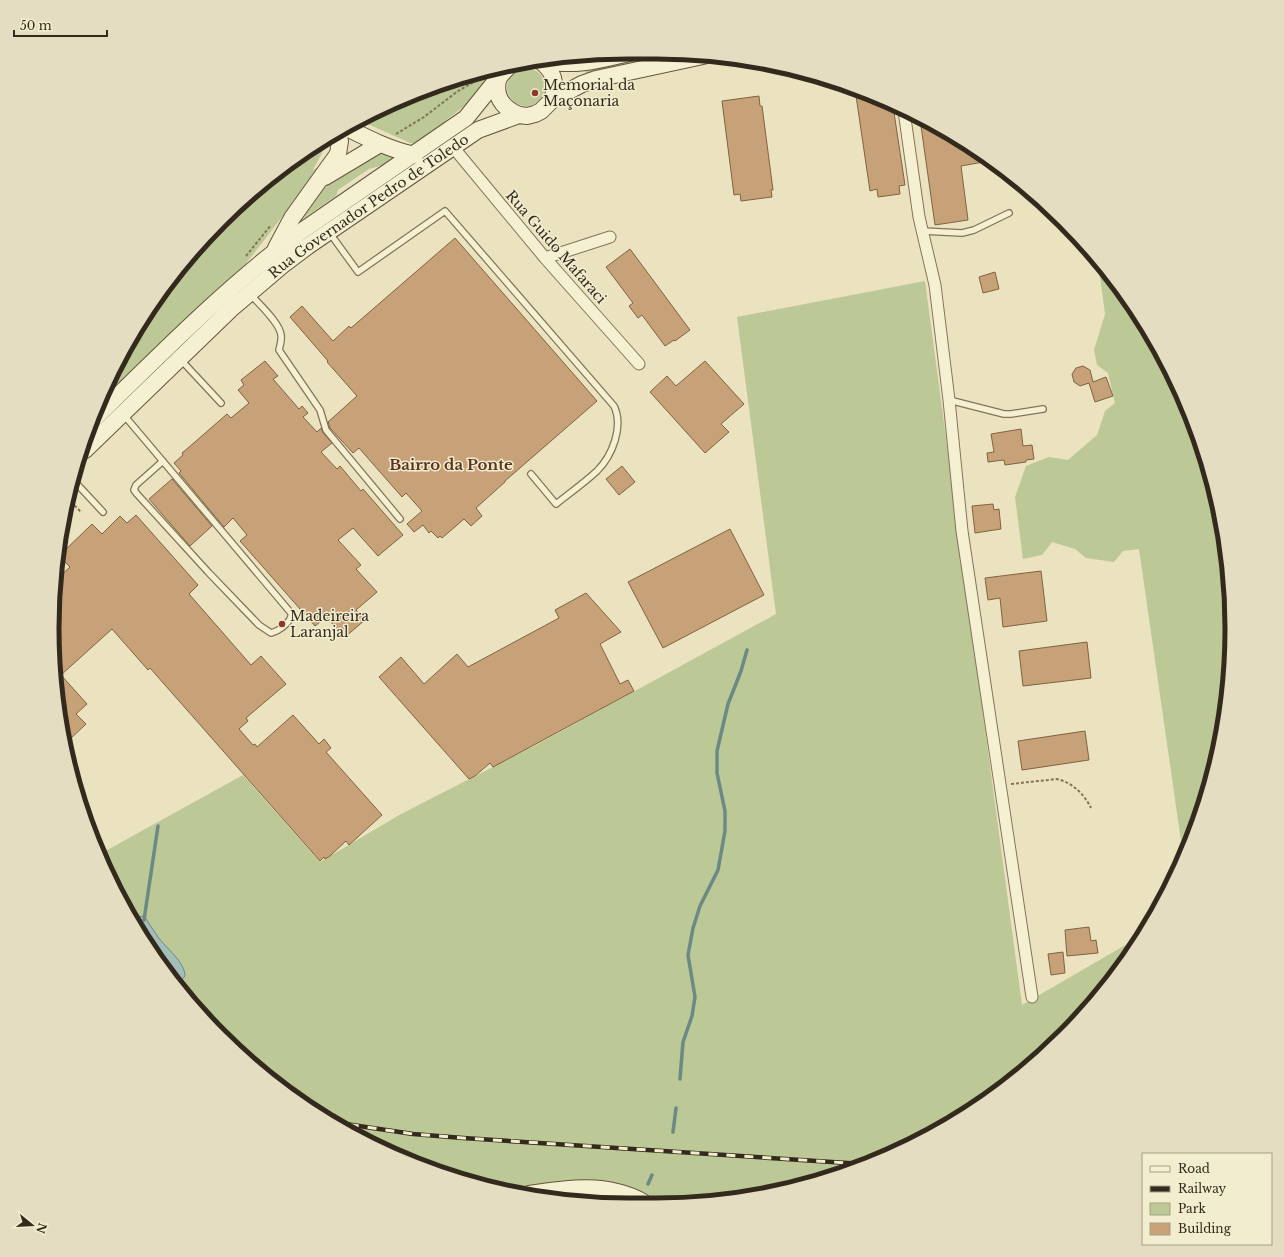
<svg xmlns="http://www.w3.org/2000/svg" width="1284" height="1257" font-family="'Libre Baskerville',serif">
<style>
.green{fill:#bcc895}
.water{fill:#a3bdb9;stroke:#6b8a86}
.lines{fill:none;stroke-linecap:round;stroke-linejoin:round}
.stream{stroke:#6b8a86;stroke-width:3.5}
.building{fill:#c7a278;stroke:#816240}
.lane-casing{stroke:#837459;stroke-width:8}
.street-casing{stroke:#837459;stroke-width:13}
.secondary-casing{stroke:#65553d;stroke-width:18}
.path{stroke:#837459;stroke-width:2;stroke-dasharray:3 2;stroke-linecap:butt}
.lane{stroke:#f6f0d3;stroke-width:5.5}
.street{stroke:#f6f0d3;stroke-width:11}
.secondary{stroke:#f6f0d3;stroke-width:16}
.rail-casing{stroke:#332a1d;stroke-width:4.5}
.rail{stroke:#f3edcf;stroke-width:3;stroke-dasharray:9;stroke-linecap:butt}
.poi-dot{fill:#8e382d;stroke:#f3edcf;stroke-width:1.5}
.labels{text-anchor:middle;stroke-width:3;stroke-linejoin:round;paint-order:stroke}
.poi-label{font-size:14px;fill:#332a1d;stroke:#f3edcf;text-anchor:start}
.street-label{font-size:14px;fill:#332a1d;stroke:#f3edcf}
.neighbourhood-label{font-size:15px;font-weight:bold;fill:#5e331f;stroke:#f3edcf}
.rim{fill:none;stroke:#332a1d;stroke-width:5}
</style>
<rect width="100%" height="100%" fill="#ebe3c0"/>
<path class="green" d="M 661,54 L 676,54 L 586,74 L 585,70 Z
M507 87a19 19 0 1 1 38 0a19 19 0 1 1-38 0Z
M 495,69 L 479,92 L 467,104 L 445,121 L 444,128 L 417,144 L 410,143 L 361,121 L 408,96 Z
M 327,139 L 322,153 L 313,170 L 322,165 L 238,274 L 96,408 L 149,308 L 221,221 L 308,149 Z
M 386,152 L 395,156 L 383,165 L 369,169 L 338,190 L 336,196 L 296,223 L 318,194 L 324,188 L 370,155 L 377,153 Z
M 1098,262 L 1113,278 L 1173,374 L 1212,480 L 1231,591 L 1227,704 L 1201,814 L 1183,855 L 1139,549 L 1123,551 L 1114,562 L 1086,558 L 1075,549 L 1052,542 L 1042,555 L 1023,559 L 1015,497 L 1026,466 L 1049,457 L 1068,460 L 1097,435 L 1105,411 L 1115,403 L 1108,373 L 1097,365 L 1094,350 L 1105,314 Z
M 925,281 L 1022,1005 L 1141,936 L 1089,1009 L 1006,1086 L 910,1146 L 804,1185 L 693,1204 L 553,1200 L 443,1174 L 340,1128 L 249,1062 L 171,979 L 111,883 L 100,854 L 243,775 L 320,862 L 401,814 L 536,745 L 776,614 L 737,317 Z"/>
<path class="water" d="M 144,916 C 149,923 153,930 158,937 C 166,948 185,962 185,976 L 182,979 L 169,977 L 133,918 Z"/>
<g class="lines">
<path class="stream" d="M 1216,510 L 1218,512
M 144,920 L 158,826
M 680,1079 L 683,1042 L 692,1016 L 695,997 L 688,955 L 693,928 L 700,906 L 718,870 L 725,831 L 725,811 L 717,773 L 717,751 L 728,704 L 741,671 L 747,650
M 673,1132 L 676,1108
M 648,1184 L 652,1175"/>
</g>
<path class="building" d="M 855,89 L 893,106 L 905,185 L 899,186 L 900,194 L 878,197 L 877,189 L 870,191 Z
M 759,96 L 760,106 L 762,106 L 773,190 L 771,190 L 772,197 L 741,201 L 740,194 L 734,195 L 722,101 Z
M 920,119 L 944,129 L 989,161 L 961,166 L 968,220 L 935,225 Z
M 455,238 L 597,401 L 505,481 L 505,482 L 476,508 L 482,516 L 471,526 L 464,519 L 442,538 L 440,536 L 438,538 L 431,531 L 429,533 L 423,525 L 414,532 L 407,524 L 422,511 L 406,493 L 402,497 L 359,448 L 353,453 L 330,428 L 328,422 L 357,396 L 327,362 L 328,361 L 290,317 L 302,306 L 333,341 L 349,326 L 351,328 Z
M 630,249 L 690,330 L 675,341 L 674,340 L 665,346 L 642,315 L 638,318 L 629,306 L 633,303 L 606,267 Z
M 995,272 L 999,289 L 983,293 L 979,277 Z
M 265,361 L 278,376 L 273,379 L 299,409 L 302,406 L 308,413 L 303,417 L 317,432 L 321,428 L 323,433 L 332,443 L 321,452 L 337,469 L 340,466 L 361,491 L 363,489 L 403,535 L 378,556 L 353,528 L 338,540 L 361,565 L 356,569 L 377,592 L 356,610 L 365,620 L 345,637 L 326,617 L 315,626 L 240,541 L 247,535 L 233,518 L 224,527 L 179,473 L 181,471 L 174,463 L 183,455 L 182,453 L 188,448 L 227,414 L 231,418 L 249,403 L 238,390 L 244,385 L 241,380 Z
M 705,361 L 744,404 L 721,424 L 729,432 L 705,453 L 650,392 L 667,376 L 676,386 Z
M 1083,366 L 1090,370 L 1093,382 L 1106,377 L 1113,396 L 1095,402 L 1089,383 L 1080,386 L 1074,382 L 1072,374 L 1076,368 Z
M 1021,429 L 1023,446 L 1032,445 L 1034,459 L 1026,460 L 1026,462 L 1005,465 L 1004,460 L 988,462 L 987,453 L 994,452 L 991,434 Z
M 622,466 L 635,482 L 619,495 L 606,479 Z
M 172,479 L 212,526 L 190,546 L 149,499 Z
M 993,504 L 994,510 L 999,509 L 1001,529 L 975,533 L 972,506 Z
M 136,515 L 198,585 L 189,594 L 251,665 L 261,656 L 286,684 L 246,718 L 248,721 L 239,729 L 253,745 L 255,744 L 257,747 L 293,715 L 319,744 L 324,739 L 331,748 L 326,752 L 382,815 L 349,845 L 346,841 L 330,856 L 325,859 L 324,857 L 320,861 L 150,668 L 148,670 L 112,629 L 61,675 L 87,704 L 76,714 L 86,724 L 66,743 L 53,666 L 54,655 L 62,647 L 54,639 L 56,580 L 70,567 L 59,556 L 92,524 L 102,534 L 120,516 L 127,523 Z
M 730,529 L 764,595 L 663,648 L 628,582 Z
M 1041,571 L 1047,621 L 1003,627 L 1000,598 L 988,600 L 985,578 Z
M 586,593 L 621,632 L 600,644 L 620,684 L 628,680 L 634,691 L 493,767 L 490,763 L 475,776 L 469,779 L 379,677 L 401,657 L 424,684 L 457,654 L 468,667 L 559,618 L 555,610 Z
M 1087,642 L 1091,678 L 1023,686 L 1019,651 Z
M 1085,731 L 1089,760 L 1022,770 L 1018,741 Z
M 1089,927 L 1091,941 L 1096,940 L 1098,953 L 1067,956 L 1065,930 Z
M 1063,952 L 1065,973 L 1051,975 L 1048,954 Z"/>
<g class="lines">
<g class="lane-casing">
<path id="lane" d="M 922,231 L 962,233 L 974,230 L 1009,213
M 329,232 L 358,272 L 445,211 L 614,406 C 624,427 612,456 597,471 C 584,483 570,493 556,504 L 531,474
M 251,295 C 259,304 280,323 281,335 C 282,340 280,345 279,350 L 320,410 L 326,430 L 400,519
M 181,360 L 221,403
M 949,400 L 1004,414 L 1011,414 L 1043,409
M 123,414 C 179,480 235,547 291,613 C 293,621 279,631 271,633 L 259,625 L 209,573 L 137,494 L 134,490 L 136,485 L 163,461
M 76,483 L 103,512"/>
</g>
<g class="street-casing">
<path id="street" d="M 904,111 L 919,217 L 935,285 L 949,400 L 962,531 L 1032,997
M 453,147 L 545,258 L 639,364
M 545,258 L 610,237"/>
</g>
<g class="secondary-casing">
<g id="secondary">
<path d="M 543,60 C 574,68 603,59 633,52"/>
<path d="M 540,61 C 554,70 557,85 552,100"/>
<path d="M 499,77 C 493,95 502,108 519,115"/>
<path d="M 347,128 C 369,139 391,150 415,155"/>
<path d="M 325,177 L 380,144"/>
<path d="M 276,248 L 292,218 L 338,154 L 340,141 L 338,133"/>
<path d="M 93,420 C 160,355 224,289 299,233 L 466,118 L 499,77 L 510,65"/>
<path id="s1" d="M 85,450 L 231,309 L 284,264 L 308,246 L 478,130 L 519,115 L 527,116 L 535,114 L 541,111 L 552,100 L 582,84 L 596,79 L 703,56"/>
<path d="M 579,1190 L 600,1201"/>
<path d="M 529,1194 C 568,1188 607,1182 643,1202"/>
</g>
</g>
<path class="path" d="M 396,134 L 424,117 L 458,91 L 479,79
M 246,256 L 271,225
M 71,502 L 81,512
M 1011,784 L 1057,779 C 1073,783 1084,794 1091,808"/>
<use href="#lane" class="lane"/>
<use href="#street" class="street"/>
<use href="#secondary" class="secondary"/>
<g class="rail-casing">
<path id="rail" d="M 332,1122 L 413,1134 L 463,1138 L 863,1164"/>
</g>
<use href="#rail" class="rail"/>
</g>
<g class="poi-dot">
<circle cx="535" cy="93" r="4"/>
<circle cx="282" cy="624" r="4"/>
</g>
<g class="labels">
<g class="poi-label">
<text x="543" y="90">Memorial da<tspan x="543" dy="16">Maçonaria</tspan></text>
<text x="290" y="621">Madeireira<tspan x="290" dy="16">Laranjal</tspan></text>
</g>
<g class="street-label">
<text dy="5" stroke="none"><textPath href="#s1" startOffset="375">Rua Governador Pedro de Toledo</textPath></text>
<text transform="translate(556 247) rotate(49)" y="5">Rua Guido Mafaraci</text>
</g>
<g class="neighbourhood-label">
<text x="451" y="470">Bairro da Ponte</text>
</g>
</g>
<path d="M0 0H1284V1257H0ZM628 59H656A569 569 0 0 1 1225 628V629A569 569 0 0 1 656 1198H628A569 569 0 0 1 59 629V628A569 569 0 0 1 628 59Z" fill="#e4ddc1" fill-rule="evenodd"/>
<path class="rim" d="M628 59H656A569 569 0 0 1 1225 628V629A569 569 0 0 1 656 1198H628A569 569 0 0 1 59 629V628A569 569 0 0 1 628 59Z"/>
<rect x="1142" y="1153" width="130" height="92" fill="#f3edcf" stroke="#a69f88"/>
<rect x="1150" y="1166" width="20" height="6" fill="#f6f0d3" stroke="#a69f88"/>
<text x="1178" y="1173" font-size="12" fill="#332a1d">Road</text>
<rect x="1150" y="1186" width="20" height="6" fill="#332a1d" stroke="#a69f88"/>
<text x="1178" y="1193" font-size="12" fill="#332a1d">Railway</text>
<rect x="1150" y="1203" width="20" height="12" fill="#bcc895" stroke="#a69f88"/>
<text x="1178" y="1213" font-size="12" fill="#332a1d">Park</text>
<rect x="1150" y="1223" width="20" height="12" fill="#c7a278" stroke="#a69f88"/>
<text x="1178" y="1233" font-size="12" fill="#332a1d">Building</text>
<g transform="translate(32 1225) rotate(108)" stroke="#f3edcf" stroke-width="3" paint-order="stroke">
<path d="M0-3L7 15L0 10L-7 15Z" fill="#332a1d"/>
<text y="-6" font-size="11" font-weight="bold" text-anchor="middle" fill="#332a1d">N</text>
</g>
<path d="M14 30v6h93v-6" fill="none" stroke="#332a1d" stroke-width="2"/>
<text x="20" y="30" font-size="12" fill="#332a1d" stroke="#f3edcf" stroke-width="3" paint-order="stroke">50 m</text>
</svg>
